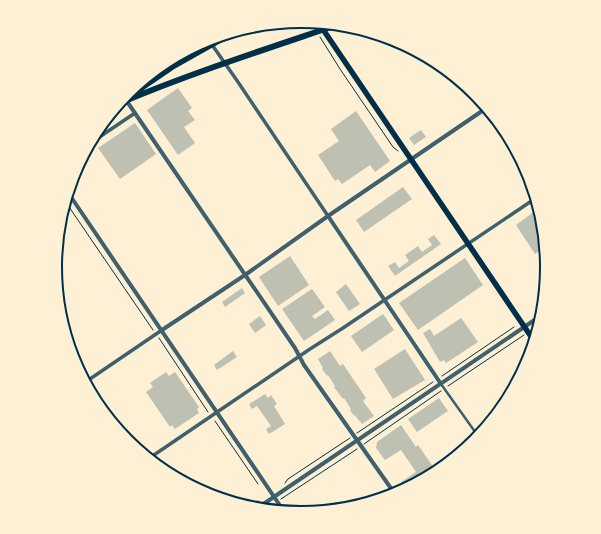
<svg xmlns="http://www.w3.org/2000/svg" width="601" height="534" font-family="'Varela Round',sans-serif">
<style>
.building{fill:#bec0b2}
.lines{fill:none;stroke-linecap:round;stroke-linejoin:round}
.path{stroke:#003049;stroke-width:1}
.pedestrian{stroke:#3f606c;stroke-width:2.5}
.minor{stroke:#3f606c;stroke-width:3.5}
.tertiary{stroke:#3f606c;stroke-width:4}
.primary{stroke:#003049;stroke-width:5.5}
.motorway{stroke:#003049;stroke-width:6}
.rim{fill:none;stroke:#003049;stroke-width:2}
</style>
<rect width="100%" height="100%" fill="#fdf0d5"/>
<path class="building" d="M 178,88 L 192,108 L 188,111 L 195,120 L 184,127 L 195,143 L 178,155 L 147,110 Z
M 356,111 L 390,161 L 375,172 L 370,165 L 342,184 L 338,179 L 335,181 L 318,155 L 339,141 L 331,129 Z
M 135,123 L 156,154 L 120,179 L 98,148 Z
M 421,130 L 426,137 L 414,145 L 409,138 Z
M 403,187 L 412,199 L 364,232 L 356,220 Z
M 535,211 L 543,249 L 535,254 L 516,225 Z
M 434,235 L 441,244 L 395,276 L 388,266 L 395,262 L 399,268 L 409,261 L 405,255 L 418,246 L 422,252 L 432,245 L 428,239 Z
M 290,256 L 309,285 L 278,306 L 259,277 Z
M 465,258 L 483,285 L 418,330 L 399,303 Z
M 346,284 L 360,304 L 349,311 L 336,292 Z
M 242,288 L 245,293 L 225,307 L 222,302 Z
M 312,289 L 325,307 L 312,316 L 315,319 L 328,310 L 335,320 L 304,341 L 282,309 Z
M 383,314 L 394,330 L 362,352 L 351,336 Z
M 260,316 L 266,325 L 255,333 L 249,324 Z
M 461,318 L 478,342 L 446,363 L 444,360 L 440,362 L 423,333 L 430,329 L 434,336 Z
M 405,349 L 425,380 L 393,399 L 374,369 Z
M 233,351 L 237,357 L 217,370 L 214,365 Z
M 330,351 L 340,366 L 343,364 L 366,398 L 363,401 L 374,416 L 362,424 L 360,421 L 359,421 L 355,415 L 354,416 L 350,410 L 351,409 L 344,398 L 343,399 L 334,387 L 335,386 L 328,375 L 327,376 L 322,369 L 323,368 L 318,359 Z
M 166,372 L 169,376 L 175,372 L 199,407 L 197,409 L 199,413 L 175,429 L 172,425 L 170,427 L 146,392 L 153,387 L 150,383 Z
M 265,394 L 268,398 L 271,395 L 277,404 L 274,406 L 285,424 L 269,434 L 266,429 L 271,426 L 257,406 L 252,409 L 249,404 Z
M 439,398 L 448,411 L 417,432 L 408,419 Z
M 401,425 L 416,447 L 418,445 L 434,468 L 404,488 L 401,482 L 416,472 L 401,450 L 385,460 L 376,448 L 377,442 Z"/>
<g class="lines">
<path class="path" d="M 310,23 L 313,27
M 320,37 L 340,69 L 393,147 L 398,151
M 67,204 L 153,330
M 159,338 L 208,412
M 442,376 L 514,327
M 448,386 L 524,335
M 215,421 L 256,481 L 258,484
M 357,433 L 433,382
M 364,444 L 441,391
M 285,483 L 288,479 L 350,438
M 281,499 L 357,449
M 253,504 L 258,501
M 270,507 L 274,504"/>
<path class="pedestrian" d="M 441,384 L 478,436"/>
<path class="minor" d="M 208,39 L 238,82 L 328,216
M 95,140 L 135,113
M 87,381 L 162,330
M 151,457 L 310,349 L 343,328 L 533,200"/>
<path class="tertiary" d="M 124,97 L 295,348 L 304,365 L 395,494
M 69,194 L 283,510
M 328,216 L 441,384
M 162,330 L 245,275 L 328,216 L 485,109
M 262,505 L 536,319"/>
<path class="primary" d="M 320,25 L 532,338"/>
<path class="motorway" d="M 128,97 L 172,67 L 220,40 L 239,33
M 120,103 C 189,74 260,51 331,27"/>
</g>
<path d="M0 0H601V534H0ZM62 267a239 239 0 1 1 478 0a239 239 0 1 1-478 0Z" fill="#fdf0d5" fill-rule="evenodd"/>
<path class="rim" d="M62 267a239 239 0 1 1 478 0a239 239 0 1 1-478 0Z"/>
</svg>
